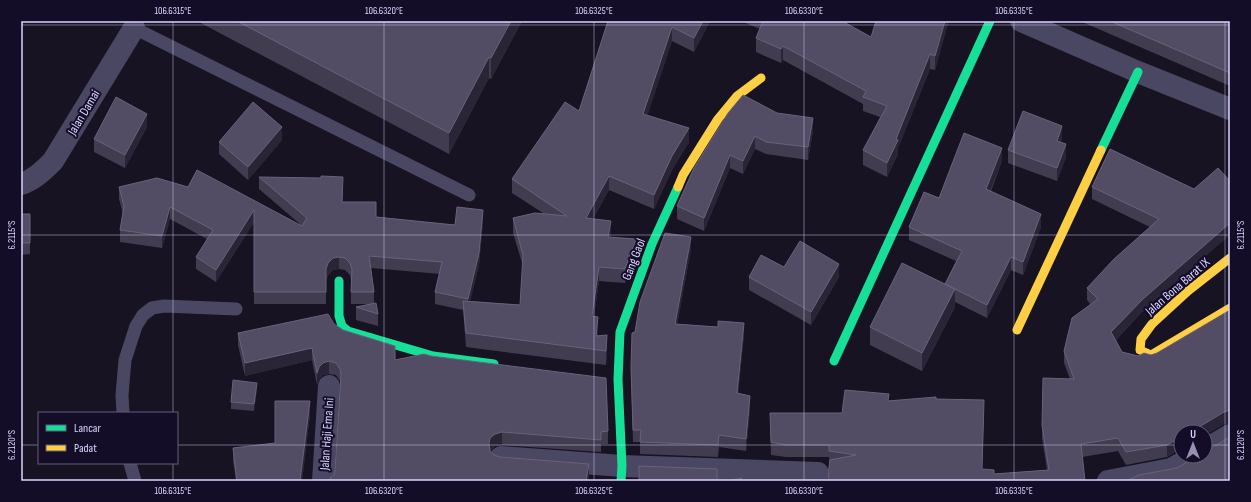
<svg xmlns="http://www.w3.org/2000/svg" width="1251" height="502" font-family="'Sofia Sans Condensed',sans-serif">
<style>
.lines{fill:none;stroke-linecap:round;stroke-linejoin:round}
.lane{stroke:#4a4763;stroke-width:13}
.street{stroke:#4a4763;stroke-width:22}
.fast{stroke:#16e098;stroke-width:9}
.slow{stroke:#ffcf43;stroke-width:9}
.wall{fill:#423c51}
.shaded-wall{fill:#2a2536}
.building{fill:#524d64;stroke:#68627c}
.ticks{fill:none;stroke:#dcd4ff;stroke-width:1;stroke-opacity:0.45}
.labels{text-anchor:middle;stroke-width:4;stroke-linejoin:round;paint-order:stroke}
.street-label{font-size:13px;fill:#dcd4ff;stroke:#140d28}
.neatline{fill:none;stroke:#dcd4ff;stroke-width:1.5}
.ticks-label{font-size:10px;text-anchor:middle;fill:#dcd4ff}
</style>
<rect width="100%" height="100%" fill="#171322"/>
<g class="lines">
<path class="lane" d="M 137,23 L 134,28 L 469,195
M 123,413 L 122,395 L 125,360 L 136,326 L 143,315 L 152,308 L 164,306 L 236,309
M 130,463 L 135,481"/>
<path class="street" d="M 1021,21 L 1138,72 L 1230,109
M 21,184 C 34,180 44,170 53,161 L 134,28
M 1205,450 L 1230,435
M 501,457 L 622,466 L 818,473
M 323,481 L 329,386
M 1108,481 L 1171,469 L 1194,456"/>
<path class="fast" d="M 1101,150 L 1138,72
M 339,281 L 339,316 L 342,326 L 348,331 L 433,356 L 494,364
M 834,361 L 990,21
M 621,481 L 622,466 L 618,379 L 620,332 L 652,244 L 678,187"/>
<path class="slow" d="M 678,187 L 683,175 L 718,119 L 737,96 L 761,78
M 1230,258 L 1188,291 L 1152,324 L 1141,339 L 1140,350 L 1151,355 L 1230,308
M 1017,330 L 1101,150"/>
</g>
<path class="wall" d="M 197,21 L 522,21 L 491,79 L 489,78 L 449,154 Z
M 608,21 L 710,21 L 694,52 L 672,41 L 647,116 L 689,142 L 672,170 L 654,209 L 609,190 L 593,219 L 611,236 L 610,237 L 636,253 L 625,283 L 599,281 L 594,316 L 598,331 L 598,336 L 607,349 L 606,365 L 466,347 L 463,310 L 435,304 L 435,292 L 440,274 L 371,268 L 374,292 L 374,303 L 378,314 L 378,326 L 356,320 L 356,307 L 369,304 L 351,304 L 351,280 L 350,275 L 345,270 L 339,269 L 333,270 L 328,275 L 326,281 L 326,304 L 254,304 L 254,222 L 216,282 L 196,269 L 196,257 L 207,239 L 170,219 L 162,248 L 120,242 L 120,230 L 123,214 L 119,199 L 119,187 L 301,225 L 259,189 L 259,177 L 343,189 L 342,202 L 376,217 L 455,225 L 483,222 L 479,265 L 470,301 L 520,305 L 523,266 L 513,233 L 513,218 L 543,213 L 512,193 L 512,179 L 579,111 Z
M 741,21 L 842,21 L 871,37 L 948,21 L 948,23 L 935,70 L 930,69 L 898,148 L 898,154 L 887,177 L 863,165 L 863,150 L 880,117 L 863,111 L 863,104 L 783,60 L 781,63 L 756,52 L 756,38 L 760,29 Z
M 1080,21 L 1230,21 L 1230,86 Z
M 777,113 L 813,131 L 808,160 L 766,154 L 755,149 L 743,174 L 730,168 L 704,231 L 677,219 L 677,206 L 694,168 Z
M 147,127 L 125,168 L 94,152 L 94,139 Z
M 1062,138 L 1061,142 L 1066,157 L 1057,181 L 1008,163 L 1008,150 Z
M 282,140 L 248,180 L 219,154 L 219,142 Z
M 1002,161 L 991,191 L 1041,227 L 1023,275 L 1011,270 L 987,318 L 955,302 L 955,307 L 922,371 L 870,345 L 870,327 L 945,284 L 956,261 L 909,240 L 909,227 L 939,198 Z
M 1092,187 L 1194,189 L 1143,311 L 1116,340 L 1122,352 L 1138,356 L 1151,355 L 1157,353 L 1230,310 L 1230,423 L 1224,424 L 1167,457 L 1126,465 L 1118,451 L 1082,457 L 1085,481 L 830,463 L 829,463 L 829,457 L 786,457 L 771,455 L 770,413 L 842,413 L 889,401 L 936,399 L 984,413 L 982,469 L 994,474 L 1047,470 L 1042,438 L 1042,425 L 1070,379 L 1064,363 L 1064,351 L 1090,304 L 1087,300 L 1087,288 L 1150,227 L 1092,199 Z
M 21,214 L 30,214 L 30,254 L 21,255 Z
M 691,249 L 677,325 L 744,335 L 738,393 L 750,408 L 746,451 L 719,447 L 718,457 L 640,454 L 640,442 L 633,442 L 631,379 L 631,367 L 635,332 Z
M 749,277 L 839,277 L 811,325 L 749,290 Z
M 334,324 L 343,330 L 395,360 L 608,431 L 608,444 L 601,444 L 601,452 L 502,445 L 495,446 L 490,451 L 494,455 L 500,457 L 589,476 L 588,481 L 330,481 L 334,475 L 335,470 L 341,384 L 340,381 L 336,375 L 329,374 L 323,375 L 319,379 L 317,385 L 312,360 L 245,376 L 238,345 L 238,333 Z
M 257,389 L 254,411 L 231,409 L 231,402 Z
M 310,414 L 302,481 L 236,481 L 233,460 L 233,448 L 275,443 Z"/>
<path class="shaded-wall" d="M 511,21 L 522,21 L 491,79 L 491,58 Z
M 703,21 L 710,21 L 694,52 L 694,38 Z
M 945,21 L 948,21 L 948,23 L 935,70 L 935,56 Z
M 672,27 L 672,41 L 643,129 L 643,114 Z
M 783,46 L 783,60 L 781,63 L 781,49 Z
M 930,54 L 930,69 L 898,148 L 898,154 L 887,177 L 887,163 Z
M 489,57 L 489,78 L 449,154 L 449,133 Z
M 147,114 L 147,127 L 125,168 L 125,155 Z
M 813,118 L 813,131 L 808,160 L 808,147 Z
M 1062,126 L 1062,138 L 1057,154 L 1057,141 Z
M 282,127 L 282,140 L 248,180 L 248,167 Z
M 689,128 L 689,142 L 672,170 L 654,209 L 654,195 L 672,156 Z
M 755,136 L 755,149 L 743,174 L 743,161 Z
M 1066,144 L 1066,157 L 1057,181 L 1057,168 Z
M 1002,148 L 1002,161 L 986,201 L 986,189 Z
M 730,155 L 730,168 L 704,231 L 704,218 Z
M 609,176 L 609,190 L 586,232 L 586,218 Z
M 170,207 L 170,219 L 162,248 L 162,236 Z
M 254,210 L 254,222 L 216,282 L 216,270 Z
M 483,210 L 483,222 L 479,265 L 468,311 L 468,299 Z
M 1041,214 L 1041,227 L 1023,275 L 1023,262 Z
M 611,221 L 611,236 L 608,251 L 608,237 Z
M 1230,223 L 1230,235 L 1143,311 L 1111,345 L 1111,332 L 1143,299 Z
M 691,237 L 691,249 L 675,336 L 675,324 Z
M 636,239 L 636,253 L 625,283 L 625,269 Z
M 339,257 L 339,269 L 333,270 L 328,275 L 326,281 L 326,304 L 326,269 L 328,263 L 333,258 Z
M 1011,257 L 1011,270 L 987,318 L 987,305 Z
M 839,264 L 839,277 L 811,325 L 811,312 Z
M 599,267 L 599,281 L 592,330 L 592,316 Z
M 955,289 L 955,307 L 922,371 L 922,353 Z
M 598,317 L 598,331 L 596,351 L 596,336 Z
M 744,323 L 744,335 L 737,405 L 737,393 Z
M 607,335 L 607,349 L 606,365 L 606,351 Z
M 312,348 L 312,360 L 245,376 L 245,363 Z
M 329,361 L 329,374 L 323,375 L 319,379 L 317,385 L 317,373 L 319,367 L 323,363 Z
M 257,383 L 257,389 L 254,411 L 254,404 Z
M 750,396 L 750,408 L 746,451 L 746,439 Z
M 310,401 L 310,414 L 302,481 L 300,481 Z
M 1229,410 L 1229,423 L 1224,424 L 1205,435 L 1205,432 L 1191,432 L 1224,412 Z
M 502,432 L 502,445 L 495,446 L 490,450 L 489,456 L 489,444 L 490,438 L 495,434 Z
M 1181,437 L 1181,449 L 1167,457 L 1167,445 Z
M 589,464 L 589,476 L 588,481 L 586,481 Z"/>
<path class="building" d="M 237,21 L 511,21 L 491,58 L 489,57 L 449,133 Z
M 608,21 L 703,21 L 694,38 L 672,27 L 643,114 L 689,128 L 672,156 L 654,195 L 609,176 L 586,218 L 611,221 L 608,237 L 636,239 L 625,269 L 599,267 L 592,316 L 598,317 L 596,336 L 607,335 L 606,351 L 466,333 L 463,301 L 520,305 L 523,255 L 513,218 L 535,213 L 567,216 L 512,179 L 565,102 L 579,111 Z
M 763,21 L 842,21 L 871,37 L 876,21 L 945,21 L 935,56 L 930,54 L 896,139 L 898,140 L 887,163 L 863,150 L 887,106 L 863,97 L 866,91 L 783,46 L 781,49 L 756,38 Z
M 1110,21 L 1230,21 L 1230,73 Z
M 743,95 L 777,113 L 813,118 L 808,147 L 766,142 L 755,136 L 743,161 L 730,155 L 704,218 L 677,206 L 694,168 L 728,113 Z
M 116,97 L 147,114 L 125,155 L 94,139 Z
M 253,102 L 282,127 L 248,167 L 219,142 Z
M 1023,111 L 1062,126 L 1057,141 L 1066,144 L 1057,168 L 1008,150 Z
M 964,133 L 1002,148 L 986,189 L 1041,214 L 1023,262 L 1011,257 L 987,305 L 945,284 L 962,251 L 909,227 L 924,192 L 939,198 Z
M 1110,149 L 1194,189 L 1218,168 L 1230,181 L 1230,223 L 1143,299 L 1111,332 L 1122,352 L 1138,356 L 1144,353 L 1151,355 L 1157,353 L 1230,310 L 1230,410 L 1224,412 L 1199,427 L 1194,431 L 1191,432 L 1181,432 L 1181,437 L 1167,445 L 1126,452 L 1118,438 L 1081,444 L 1085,481 L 828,481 L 829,467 L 830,460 L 856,455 L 829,451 L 829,445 L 786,445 L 771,442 L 770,413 L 842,413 L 845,390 L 889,394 L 888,401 L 936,397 L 936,399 L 984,400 L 982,469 L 994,470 L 994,474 L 1049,470 L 1042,425 L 1043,378 L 1074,379 L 1064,351 L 1072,318 L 1098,299 L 1087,288 L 1114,259 L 1159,219 L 1092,187 Z
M 197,170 L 302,226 L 307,218 L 259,177 L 321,178 L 321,176 L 343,177 L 342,202 L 376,202 L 376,217 L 455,225 L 457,207 L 483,210 L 479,253 L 468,299 L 435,292 L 442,262 L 369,256 L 374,292 L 351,292 L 352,269 L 350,263 L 345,258 L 339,257 L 333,258 L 328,263 L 326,269 L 326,292 L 254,292 L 254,210 L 216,270 L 196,257 L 213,230 L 170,207 L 162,236 L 120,230 L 124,206 L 119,187 L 157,178 L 188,187 Z
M 21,214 L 30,214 L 30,243 L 21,243 Z
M 665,233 L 691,237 L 675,324 L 718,327 L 718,321 L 744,323 L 737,393 L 750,396 L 746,439 L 719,435 L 718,445 L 640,442 L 641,430 L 633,430 L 631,367 L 632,333 L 635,332 L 640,302 Z
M 800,241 L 839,264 L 811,312 L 749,277 L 761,255 L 784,267 Z
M 902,263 L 955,289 L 922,353 L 870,327 Z
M 376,303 L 378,314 L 356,307 Z
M 328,314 L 334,324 L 343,330 L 395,346 L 395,360 L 424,354 L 431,356 L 606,378 L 608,431 L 601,432 L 601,440 L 502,432 L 495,434 L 490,438 L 489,444 L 490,451 L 494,455 L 500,457 L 589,464 L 586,481 L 331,481 L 330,478 L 334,475 L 335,470 L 341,375 L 340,369 L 336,363 L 329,361 L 323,363 L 319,367 L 317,373 L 312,348 L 245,363 L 238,333 Z
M 233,380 L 257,383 L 254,404 L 231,402 Z
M 275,401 L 310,401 L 300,481 L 237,481 L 233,448 L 275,443 Z
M 1230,437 L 1230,481 L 1126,481 L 1139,475 L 1177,468 L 1197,456 L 1205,456 L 1205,450 L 1211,448 Z
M 639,466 L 717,469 L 717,481 L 639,481 Z
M 742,478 L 741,481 L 728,481 Z"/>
<path class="ticks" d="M 173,21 L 173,413M 384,21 L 384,481M 594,21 L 594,481M 804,21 L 804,481M 1014,21 L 1014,481M 1225,21 L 1225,481M 21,25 L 1230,25M 21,235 L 1230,235M 21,445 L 39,445M 177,445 L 1181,445M 1205,445 L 1230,445M 173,463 L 173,481"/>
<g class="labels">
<g class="street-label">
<text transform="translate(83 112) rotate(-59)" y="5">Jalan Damai</text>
<text transform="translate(633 259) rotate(-69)" y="5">Gang Gaol</text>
<text transform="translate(1177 286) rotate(-41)" y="5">Jalan Bona Barat IX</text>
<text transform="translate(326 434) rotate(-86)" y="5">Jalan Haji Ema Ini</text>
</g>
</g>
<rect width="1251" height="502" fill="none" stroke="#140d28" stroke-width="44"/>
<rect x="38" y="412" width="140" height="52" fill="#140d28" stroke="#645d7e"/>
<rect x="46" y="425" width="20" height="6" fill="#16e098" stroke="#645d7e"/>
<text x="74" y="432" font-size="12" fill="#dcd4ff">Lancar</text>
<rect x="46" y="445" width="20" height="6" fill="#ffcf43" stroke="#645d7e"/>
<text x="74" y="452" font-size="12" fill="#dcd4ff">Padat</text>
<g transform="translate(1193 444)"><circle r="19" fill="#140d28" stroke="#645d7e"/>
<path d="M0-3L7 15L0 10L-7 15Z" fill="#9790b2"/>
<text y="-6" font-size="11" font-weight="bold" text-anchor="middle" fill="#dcd4ff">U</text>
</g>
<rect x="22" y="22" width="1207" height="458" class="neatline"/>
<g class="ticks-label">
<text x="173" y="14">106.6315°E</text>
<text x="384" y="14">106.6320°E</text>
<text x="594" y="14">106.6325°E</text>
<text x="804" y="14">106.6330°E</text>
<text x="1014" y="14">106.6335°E</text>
<text transform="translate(11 235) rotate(-90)" y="4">6.2115°S</text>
<text transform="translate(1240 235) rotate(-90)" y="4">6.2115°S</text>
<text transform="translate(11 445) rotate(-90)" y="4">6.2120°S</text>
<text transform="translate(1240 445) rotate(-90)" y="4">6.2120°S</text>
<text x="173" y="494">106.6315°E</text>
<text x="384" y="494">106.6320°E</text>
<text x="594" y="494">106.6325°E</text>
<text x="804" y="494">106.6330°E</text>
<text x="1014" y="494">106.6335°E</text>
</g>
</svg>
